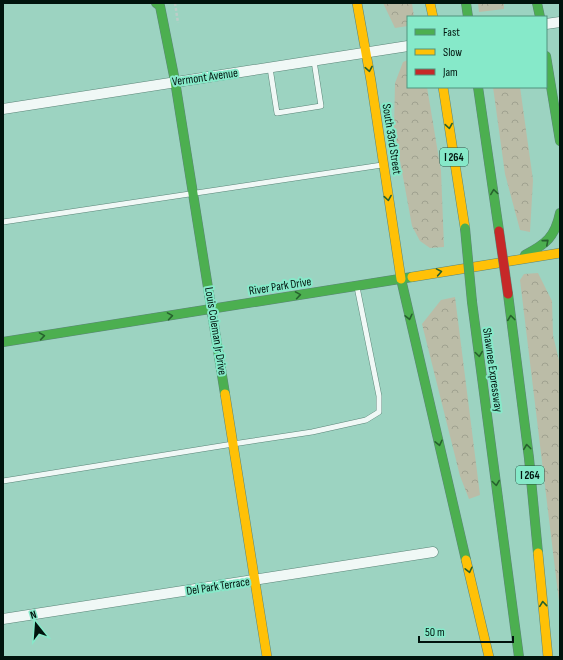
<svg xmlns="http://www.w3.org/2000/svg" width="563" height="660" font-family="'Sofia Sans Condensed',sans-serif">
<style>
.forest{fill:url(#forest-crowns)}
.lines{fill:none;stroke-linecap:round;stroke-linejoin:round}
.lane-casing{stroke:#5b8578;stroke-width:6}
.street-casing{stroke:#5b8578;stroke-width:11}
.fast-casing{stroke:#5b8578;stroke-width:10}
.slow-casing{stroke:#5b8578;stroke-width:10}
.path{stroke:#bdcdc8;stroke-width:2.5;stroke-dasharray:3 2;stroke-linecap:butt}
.lane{stroke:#f0f8f6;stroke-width:5}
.street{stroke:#f0f8f6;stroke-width:10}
.fast{stroke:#4caf50;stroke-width:9}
.slow{stroke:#ffc107;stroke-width:9}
.fast-bridge-casing{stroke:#5b8578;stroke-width:10;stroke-linecap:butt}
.jam-bridge-casing{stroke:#5b8578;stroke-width:10;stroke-linecap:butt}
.fast-bridge{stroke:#4caf50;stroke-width:9}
.jam-bridge{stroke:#c62828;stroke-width:9}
.oneway{stroke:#26612e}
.labels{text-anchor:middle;stroke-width:4;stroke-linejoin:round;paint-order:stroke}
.shield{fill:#86e9c9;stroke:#295345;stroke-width:1}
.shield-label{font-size:11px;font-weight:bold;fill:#01130d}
.street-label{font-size:12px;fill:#01130d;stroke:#86e9c9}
</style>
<defs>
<pattern id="forest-crowns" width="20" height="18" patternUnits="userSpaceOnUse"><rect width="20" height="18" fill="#bbbca7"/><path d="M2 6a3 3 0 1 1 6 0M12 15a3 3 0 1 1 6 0" fill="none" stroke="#9fa18f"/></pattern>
</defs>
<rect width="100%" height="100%" fill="#9cd3c1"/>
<path class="forest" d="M 383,3 L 412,3 L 414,17 L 408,17 L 408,26 L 395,28 Z
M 478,3 L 504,3 L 504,9 L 479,12 Z
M 408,60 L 408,87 L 427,87 L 441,171 L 444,247 L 430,248 L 420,241 L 412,226 L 394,128 L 395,83 L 403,62 Z
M 493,87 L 520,87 L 533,180 L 530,232 L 520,230 L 505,174 Z
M 538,273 L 552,301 L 553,335 L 560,365 L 560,610 L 520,280 L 524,274 Z
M 455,297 L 480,495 L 469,499 L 460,476 L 422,324 L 441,300 Z"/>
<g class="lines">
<g class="lane-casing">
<path id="lane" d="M 270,68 L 277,113 L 321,106 L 314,61
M 3,222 L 382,165
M 3,481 L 233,444 L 312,432 L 366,420 L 379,412 L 379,396 L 357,287"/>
</g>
<g class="street-casing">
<path id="street" d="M 546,24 L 560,22
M 3,109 L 408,46
M 3,619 L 433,552"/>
</g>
<g class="fast-casing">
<path id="fast" d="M 156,3 L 160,6 L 175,81 L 225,394
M 466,3 L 468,17
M 537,3 L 540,17
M 546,56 L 560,141
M 478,87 L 499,231
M 525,255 C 546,244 555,237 560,213
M 401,279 L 466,560
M 508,294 L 529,458 L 538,553
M 472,302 L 519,657
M 3,342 L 412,277"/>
</g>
<g class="slow-casing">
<path id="slow" d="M 357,3 L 371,81 L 401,279
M 430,3 L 433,17
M 443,87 L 465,228
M 412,277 L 560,253
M 225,394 L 267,657
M 538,553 L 548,657
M 466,560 L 489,657"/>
</g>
<path class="path" d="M 175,3 L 178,23"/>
<use href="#lane" class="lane"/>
<use href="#street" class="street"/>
<use href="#fast" class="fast"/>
<use href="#slow" class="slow"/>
<g class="fast-bridge-casing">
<path id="fast-bridge" d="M 465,228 L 472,302"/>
</g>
<g class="jam-bridge-casing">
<path id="jam-bridge" d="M 499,231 L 508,294"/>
</g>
<use href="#fast-bridge" class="fast-bridge"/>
<use href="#jam-bridge" class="jam-bridge"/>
</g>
<defs><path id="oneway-chevron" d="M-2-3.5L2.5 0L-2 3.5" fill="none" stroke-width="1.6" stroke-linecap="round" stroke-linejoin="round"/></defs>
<g class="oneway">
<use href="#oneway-chevron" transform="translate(369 69) rotate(80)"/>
<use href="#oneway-chevron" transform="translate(449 126) rotate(81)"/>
<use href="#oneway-chevron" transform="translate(494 192) rotate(-98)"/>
<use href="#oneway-chevron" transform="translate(388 198) rotate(81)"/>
<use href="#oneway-chevron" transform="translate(546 242) rotate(-41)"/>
<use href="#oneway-chevron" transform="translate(439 272) rotate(-10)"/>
<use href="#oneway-chevron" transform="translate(298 295) rotate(-9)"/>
<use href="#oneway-chevron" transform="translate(170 316) rotate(-9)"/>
<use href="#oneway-chevron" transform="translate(409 317) rotate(77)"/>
<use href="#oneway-chevron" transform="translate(511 318) rotate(-97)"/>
<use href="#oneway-chevron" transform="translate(42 336) rotate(-9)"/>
<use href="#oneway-chevron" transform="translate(479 354) rotate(82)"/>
<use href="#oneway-chevron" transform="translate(439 443) rotate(77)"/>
<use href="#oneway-chevron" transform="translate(527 447) rotate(-97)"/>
<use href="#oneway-chevron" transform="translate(496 483) rotate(82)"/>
<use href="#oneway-chevron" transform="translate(469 570) rotate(77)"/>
<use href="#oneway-chevron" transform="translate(543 604) rotate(-96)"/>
</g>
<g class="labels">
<g class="shield">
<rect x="440" y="148" width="28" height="18" rx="3"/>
<rect x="516" y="466" width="28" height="18" rx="3"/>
</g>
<g class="shield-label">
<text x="454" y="161">I 264</text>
<text x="530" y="479">I 264</text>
</g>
<g class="street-label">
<text transform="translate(205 77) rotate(-8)" y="4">Vermont Avenue</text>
<text transform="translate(392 139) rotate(81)" y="4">South 33rd Street</text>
<text transform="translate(280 286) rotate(-9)" y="4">River Park Drive</text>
<text transform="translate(216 331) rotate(81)" y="4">Louis Coleman Jr Drive</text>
<text transform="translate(493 370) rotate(82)" y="4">Shawnee Expressway</text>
<text transform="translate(218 586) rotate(-9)" y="4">Del Park Terrace</text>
</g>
</g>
<rect width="563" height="660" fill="none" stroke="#01130d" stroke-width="8"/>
<rect x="407" y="16" width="140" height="72" fill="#86e9c9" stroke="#51937e"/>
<rect x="415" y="29" width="20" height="6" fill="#4caf50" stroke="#51937e"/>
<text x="443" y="36" font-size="12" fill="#01130d">Fast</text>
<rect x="415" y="49" width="20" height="6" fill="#ffc107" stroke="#51937e"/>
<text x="443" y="56" font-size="12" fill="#01130d">Slow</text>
<rect x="415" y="69" width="20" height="6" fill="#c62828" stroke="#51937e"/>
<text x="443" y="76" font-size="12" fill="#01130d">Jam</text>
<g transform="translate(36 624) rotate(343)" stroke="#86e9c9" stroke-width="3" paint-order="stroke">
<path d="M0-3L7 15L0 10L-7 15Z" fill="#01130d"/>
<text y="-6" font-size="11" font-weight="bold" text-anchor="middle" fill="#01130d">N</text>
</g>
<path d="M419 636v6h94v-6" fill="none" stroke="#01130d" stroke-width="2"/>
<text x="425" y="636" font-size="12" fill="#01130d" stroke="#86e9c9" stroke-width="3" paint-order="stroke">50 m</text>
</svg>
